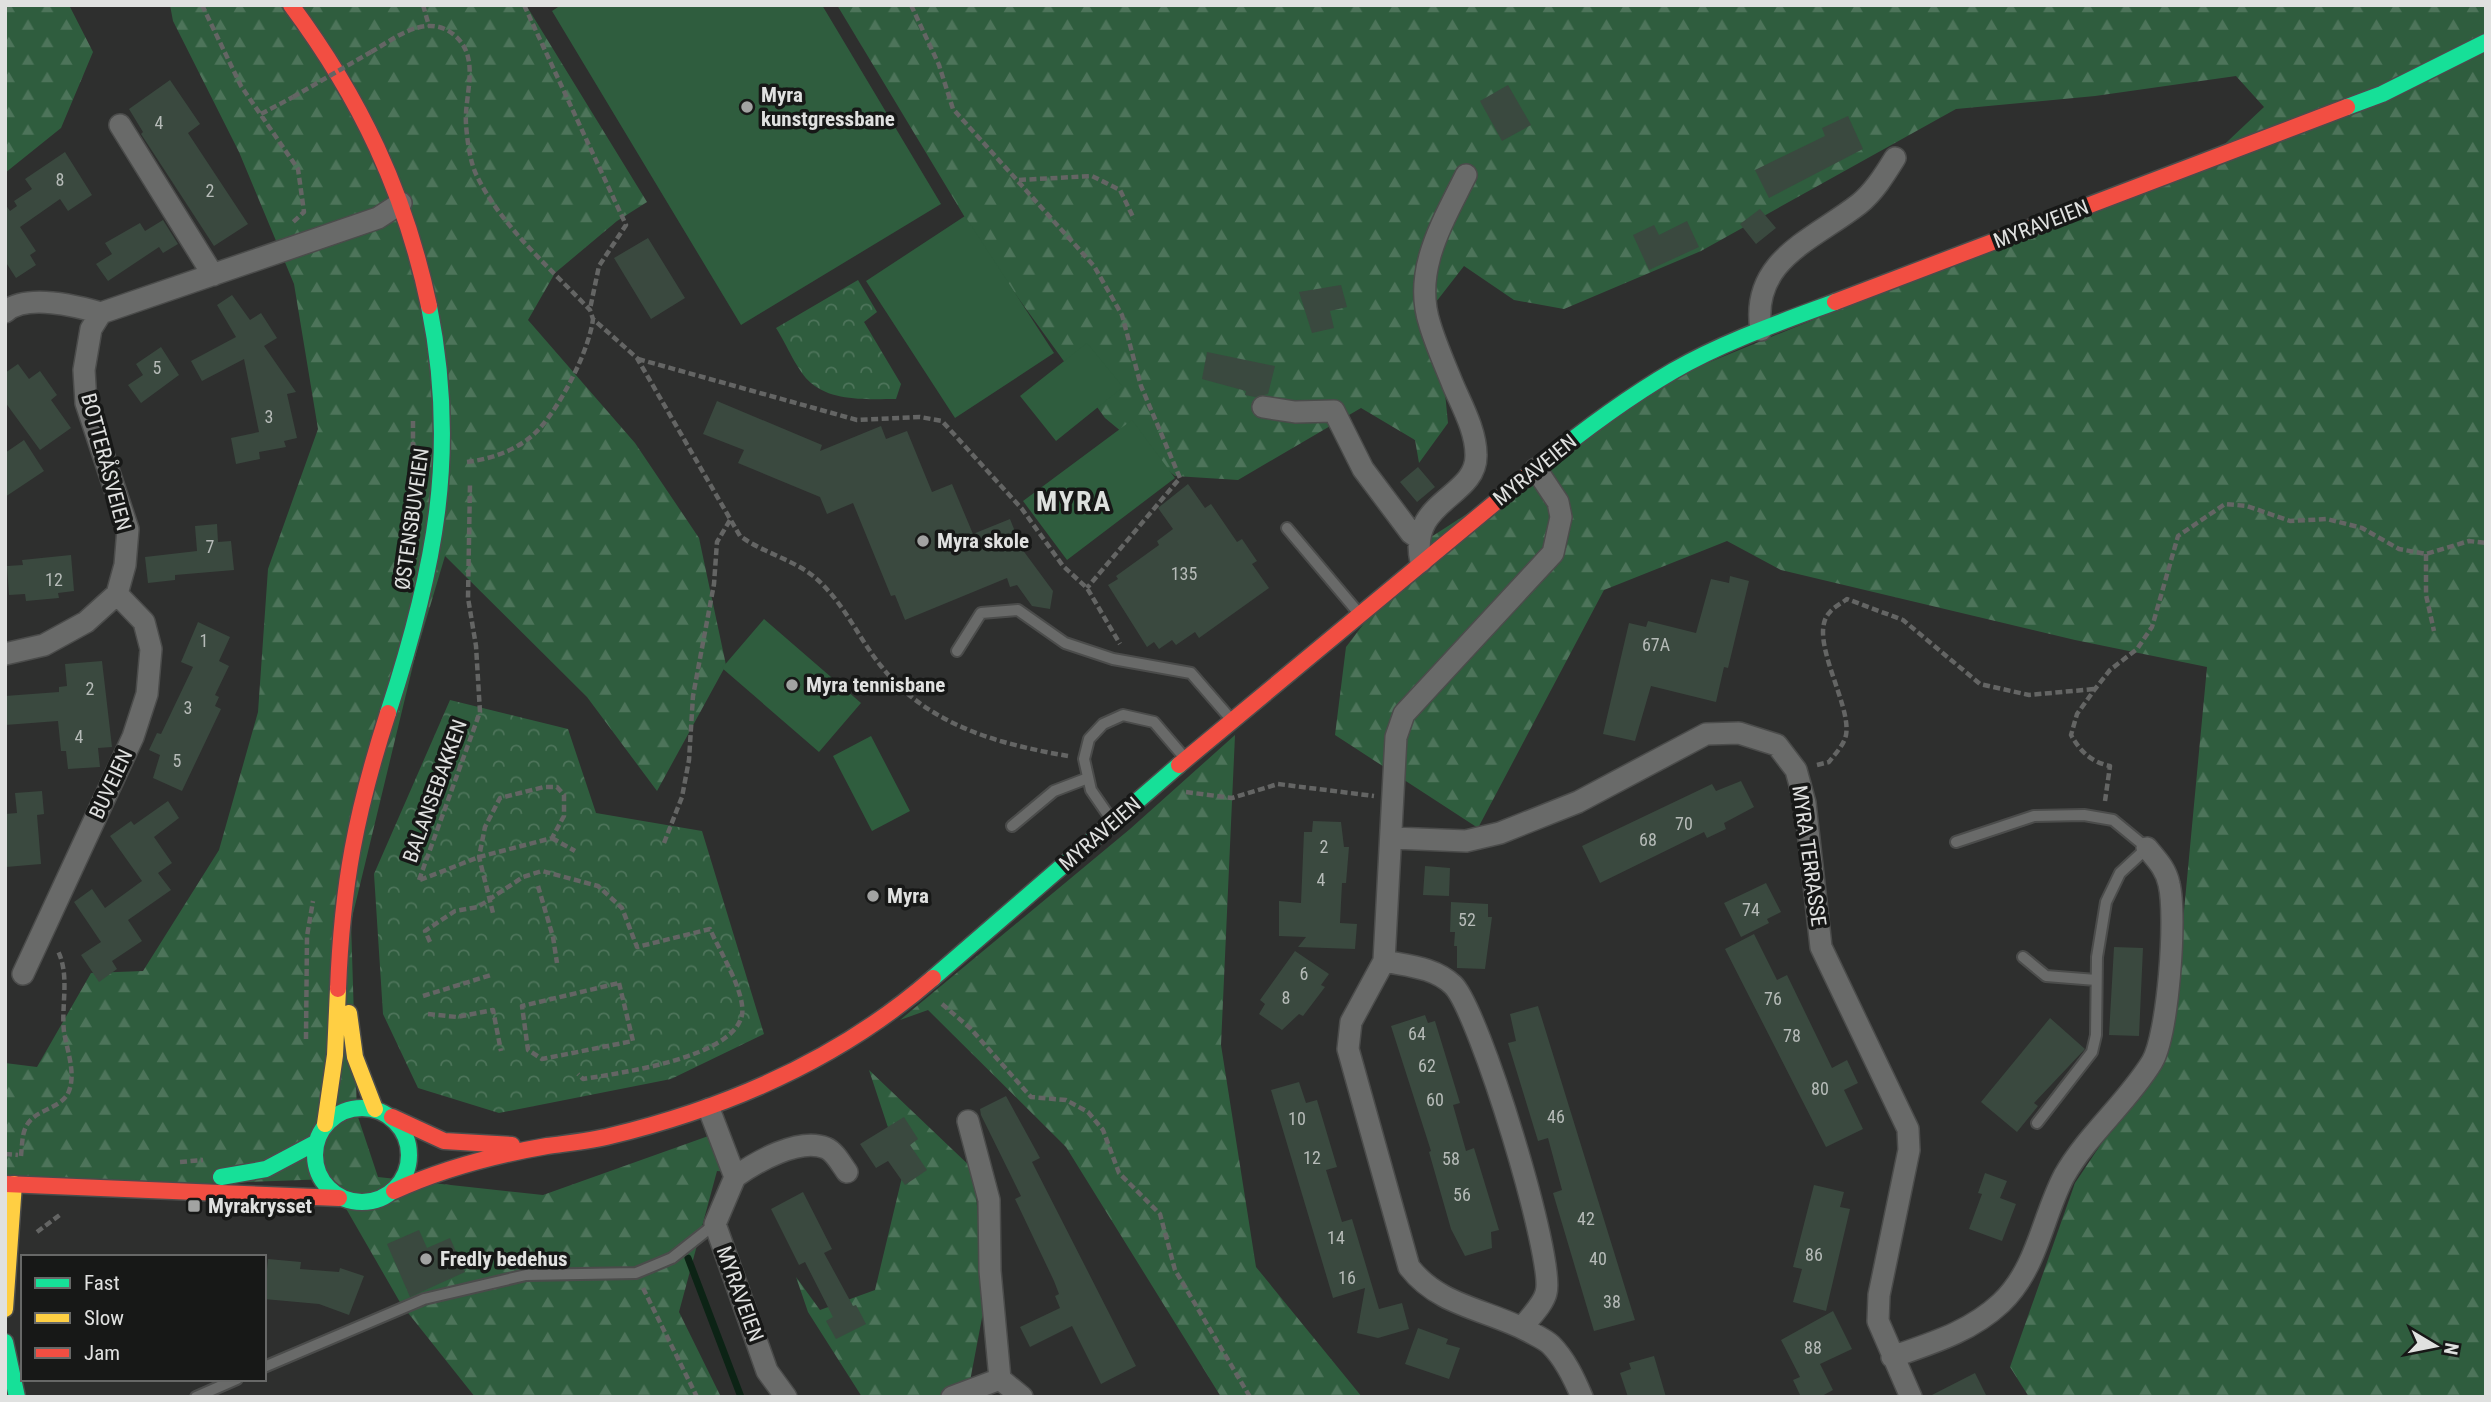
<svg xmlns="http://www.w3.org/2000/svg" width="2491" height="1402" font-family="'Roboto Condensed',sans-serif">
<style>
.forest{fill:url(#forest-firs)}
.park{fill:url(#park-crowns)}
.garden{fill:#2f5d3e}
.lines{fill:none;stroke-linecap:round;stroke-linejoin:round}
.stream{stroke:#0c2315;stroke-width:7}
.building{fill:#3a493f}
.lane-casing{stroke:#4b4c4b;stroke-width:14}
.street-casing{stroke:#4b4c4b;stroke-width:24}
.fast-casing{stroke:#4b4c4b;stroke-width:19}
.slow-casing{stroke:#4b4c4b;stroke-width:19}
.jam-casing{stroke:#4b4c4b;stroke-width:19}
.path{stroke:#646564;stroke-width:4.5;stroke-dasharray:7 3.5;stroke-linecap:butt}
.lane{stroke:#696a69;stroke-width:10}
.street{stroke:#696a69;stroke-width:21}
.fast{stroke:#16e098;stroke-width:16}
.slow{stroke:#ffcf43;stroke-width:16}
.jam{stroke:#f24e42;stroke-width:16}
.path-bridge{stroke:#646564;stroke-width:4.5;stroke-dasharray:7 3.5;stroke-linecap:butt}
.poi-dot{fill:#a2a3a2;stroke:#171817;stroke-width:2.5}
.labels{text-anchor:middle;stroke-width:7;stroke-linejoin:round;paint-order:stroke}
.number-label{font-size:18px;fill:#b6bbb8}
.poi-label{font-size:21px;font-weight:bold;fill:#e0e1e0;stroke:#171817;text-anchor:start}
.street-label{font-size:21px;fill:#e0e1e0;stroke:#171817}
.district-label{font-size:28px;font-weight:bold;letter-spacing:2px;fill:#dee1de;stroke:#171817}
</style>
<defs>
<pattern id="forest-firs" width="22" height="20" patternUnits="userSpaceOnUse" patternTransform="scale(1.75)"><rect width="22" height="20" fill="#2f5d3e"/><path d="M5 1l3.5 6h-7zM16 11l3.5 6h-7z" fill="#4d745a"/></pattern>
<pattern id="park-crowns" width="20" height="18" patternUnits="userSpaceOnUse" patternTransform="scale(1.75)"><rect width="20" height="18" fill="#2f5d3e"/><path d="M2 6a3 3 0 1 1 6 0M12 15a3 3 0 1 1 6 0" fill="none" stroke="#4d745a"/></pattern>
</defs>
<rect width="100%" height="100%" fill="#2e2f2e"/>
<path class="forest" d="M 5,5 L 69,5 L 93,52 L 61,128 L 5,173 Z
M 170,5 L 526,5 L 647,202 L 617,221 L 555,273 L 528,320 L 635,443 L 699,538 L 726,665 L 657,791 L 587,697 L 445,556 L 415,657 L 351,922 L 357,1114 L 378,1177 L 543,1195 L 714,1134 L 728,1172 L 717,1171 L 679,1312 L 721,1397 L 475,1397 L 401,1304 L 329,1179 L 170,1185 L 5,1180 L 5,1063 L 37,1067 L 91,973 L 143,971 L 219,850 L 258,712 L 268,569 L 318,429 L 294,284 L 239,152 L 173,21 Z
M 837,5 L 2486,5 L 2486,1397 L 2029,1397 L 2010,1367 L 2075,1183 L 2172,1038 L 2207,667 L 2075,640 L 1781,570 L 1727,541 L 1604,590 L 1478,828 L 1335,735 L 1346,647 L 1428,539 L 1688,371 L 2211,157 L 2264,107 L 2236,76 L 2095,96 L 1956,109 L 1701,251 L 1564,309 L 1514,300 L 1464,266 L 1436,302 L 1448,423 L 1419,463 L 1415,440 L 1361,408 L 1238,480 L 1175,476 L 1105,418 L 990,259 Z
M 1235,735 L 1221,1045 L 1256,1267 L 1362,1397 L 1221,1397 L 1066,1147 L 928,1010 L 900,1020 L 1130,829 Z
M 869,1070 L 974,1170 L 985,1302 L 967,1397 L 862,1397 L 808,1312 L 796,1277 L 820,1310 L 875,1290 L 903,1173 Z"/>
<path class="park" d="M 858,280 L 877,312 L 864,322 L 901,384 L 896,399 C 869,399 833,402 811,383 C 797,371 787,345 776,328 Z
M 450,700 L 568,729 L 596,813 L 702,831 L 764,1034 L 671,1079 L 499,1113 L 418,1088 L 383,1014 L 374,874 Z"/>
<path class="garden" d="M 561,5 L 822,5 L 941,204 L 741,325 L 552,11 Z
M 965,216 L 1054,353 L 955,418 L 866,281 Z
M 1087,343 L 1123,387 L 1056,441 L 1020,396 Z
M 1132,420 L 1175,478 L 1067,560 L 1023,501 Z
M 764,619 L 861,703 L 819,752 L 722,668 Z
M 871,736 L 910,811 L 872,831 L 833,756 Z"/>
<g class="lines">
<path class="stream" d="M 688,1258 L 741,1397"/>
</g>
<path class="building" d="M 170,80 L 200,124 L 188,133 L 248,224 L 214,246 L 141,134 L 143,132 L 129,109 Z
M 1508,85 L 1531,125 L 1502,141 L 1480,101 Z
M 1848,116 L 1863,149 L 1769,198 L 1755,170 L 1825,136 L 1822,128 Z
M 65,152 L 92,195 L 68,211 L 60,199 L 20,227 L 36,251 L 30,255 L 36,265 L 16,278 L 5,261 L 5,204 L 10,211 L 17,206 L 14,201 L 32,189 L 25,179 Z
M 1760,209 L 1776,228 L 1756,244 L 1740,224 Z
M 163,220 L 178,244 L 163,253 L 159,247 L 108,281 L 96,264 L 112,254 L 105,243 L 140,223 L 145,231 Z
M 1687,221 L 1699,247 L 1649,270 L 1633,235 L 1654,225 L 1659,235 Z
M 648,238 L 685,298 L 651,319 L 614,258 Z
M 1341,285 L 1347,307 L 1330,311 L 1334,328 L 1312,333 L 1299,292 Z
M 232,295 L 250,320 L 261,313 L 277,338 L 264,346 L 296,392 L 287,394 L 297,438 L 284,441 L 286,447 L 259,452 L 260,459 L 236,464 L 231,438 L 259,432 L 244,359 L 202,381 L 191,361 L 236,337 L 217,305 Z
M 161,347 L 179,375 L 141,403 L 128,385 L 143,375 L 136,364 Z
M 1207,352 L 1275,366 L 1268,394 L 1255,397 L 1245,395 L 1246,391 L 1202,379 Z
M 18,364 L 29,379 L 40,371 L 57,395 L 51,400 L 71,428 L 40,450 L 5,402 L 5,373 Z
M 717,401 L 822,445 L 820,451 L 881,426 L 886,439 L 907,431 L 932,492 L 952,484 L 973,534 L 1010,519 L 1022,549 L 1053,591 L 1050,609 L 1032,606 L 1017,585 L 1010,587 L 1007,578 L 905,620 L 895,595 L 891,596 L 853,503 L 827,514 L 820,497 L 738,463 L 744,450 L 703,434 Z
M 24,440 L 44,471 L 5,497 L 5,453 Z
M 1418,467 L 1435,487 L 1417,502 L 1400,482 Z
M 1188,484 L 1205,508 L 1211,504 L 1237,542 L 1242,539 L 1257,561 L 1252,564 L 1269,588 L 1199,638 L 1195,632 L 1176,645 L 1172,640 L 1159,649 L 1154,642 L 1147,647 L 1108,585 L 1118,579 L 1116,576 L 1159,545 L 1157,541 L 1173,529 L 1158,508 Z
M 217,524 L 218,542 L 231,541 L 234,570 L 175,575 L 175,580 L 148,583 L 145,557 L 197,551 L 195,526 Z
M 71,555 L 74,591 L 58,593 L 59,598 L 26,601 L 25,594 L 9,595 L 7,566 L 23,565 L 22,560 Z
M 1730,576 L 1749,581 L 1728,668 L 1724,667 L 1716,702 L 1651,686 L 1635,741 L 1603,734 L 1629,623 L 1646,627 L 1648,621 L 1696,633 L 1711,579 L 1729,583 Z
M 198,622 L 230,637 L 219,661 L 229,666 L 215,695 L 219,697 L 215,706 L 221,709 L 182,791 L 153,778 L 160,755 L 149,750 L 157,733 L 161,734 L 193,667 L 181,662 Z
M 102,661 L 112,747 L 98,748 L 100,767 L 68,769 L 66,751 L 61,751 L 58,721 L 5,725 L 5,696 L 59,692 L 59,687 L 67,686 L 65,664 Z
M 1741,781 L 1754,807 L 1724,823 L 1726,829 L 1707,838 L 1704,832 L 1600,883 L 1582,846 L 1712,784 L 1716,791 Z
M 42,791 L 44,814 L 37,815 L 41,864 L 6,867 L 5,814 L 17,813 L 15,793 Z
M 168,801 L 179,818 L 154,837 L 172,863 L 158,873 L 171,890 L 128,920 L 142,941 L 112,961 L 117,969 L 99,982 L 81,955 L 101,942 L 74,902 L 92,889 L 105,908 L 142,881 L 110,836 L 131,821 L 134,825 Z
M 1313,821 L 1341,822 L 1344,847 L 1349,847 L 1346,883 L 1342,883 L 1340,923 L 1357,924 L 1355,949 L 1298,947 L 1306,937 L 1279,936 L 1279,901 L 1301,903 L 1304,832 L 1312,832 Z
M 1425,866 L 1450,868 L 1449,896 L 1423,895 Z
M 1766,883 L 1781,912 L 1767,919 L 1769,923 L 1741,937 L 1724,903 Z
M 1451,902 L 1488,904 L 1488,917 L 1492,917 L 1485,969 L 1457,968 L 1457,946 L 1454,946 L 1455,932 L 1450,932 Z
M 1754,934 L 1777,980 L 1787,975 L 1832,1068 L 1847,1060 L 1858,1083 L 1844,1090 L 1863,1129 L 1826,1147 L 1725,949 Z
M 2114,947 L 2143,948 L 2139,1036 L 2109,1035 Z
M 1295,951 L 1329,974 L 1321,985 L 1325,987 L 1303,1016 L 1299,1014 L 1282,1030 L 1259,1014 L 1265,1004 L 1260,1000 Z
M 1538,1006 L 1635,1320 L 1594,1331 L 1553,1193 L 1562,1190 L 1548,1138 L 1538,1141 L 1508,1043 L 1516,1041 L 1510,1014 Z
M 1425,1015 L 1428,1023 L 1435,1021 L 1460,1103 L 1453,1105 L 1466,1151 L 1474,1148 L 1499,1230 L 1491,1232 L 1492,1248 L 1465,1256 L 1451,1229 L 1429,1152 L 1431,1151 L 1391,1026 Z
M 2050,1018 L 2085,1049 L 2034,1103 L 2038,1106 L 2017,1132 L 1981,1102 Z
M 1299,1082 L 1306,1103 L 1317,1100 L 1337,1167 L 1326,1170 L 1342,1222 L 1352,1219 L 1379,1309 L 1402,1303 L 1409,1329 L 1378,1338 L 1357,1333 L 1365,1288 L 1333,1298 L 1271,1090 Z
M 1006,1096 L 1040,1158 L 1032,1162 L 1136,1366 L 1101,1384 L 1072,1326 L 1030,1347 L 1020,1327 L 1060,1308 L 1055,1296 L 1059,1294 L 1054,1281 L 1015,1199 L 1021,1196 L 981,1115 L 980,1109 Z
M 904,1117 L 918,1139 L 910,1145 L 927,1170 L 905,1185 L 888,1161 L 876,1168 L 860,1144 Z
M 1985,1173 L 2007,1181 L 2000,1198 L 2016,1204 L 2002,1241 L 1969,1229 L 1982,1194 L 1978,1193 Z
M 1814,1185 L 1844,1192 L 1840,1207 L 1850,1209 L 1826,1311 L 1793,1302 L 1802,1269 L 1793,1267 Z
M 803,1192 L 832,1249 L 824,1253 L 853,1306 L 856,1305 L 866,1324 L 836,1339 L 826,1321 L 833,1317 L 805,1262 L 799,1265 L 771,1209 Z
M 419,1230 L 427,1248 L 450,1238 L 465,1272 L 410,1297 L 387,1244 Z
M 268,1259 L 301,1262 L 300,1269 L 339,1272 L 340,1268 L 364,1276 L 349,1315 L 319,1304 L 264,1299 Z
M 1833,1311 L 1852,1349 L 1820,1364 L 1833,1390 L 1820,1397 L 1801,1397 L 1793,1380 L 1800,1377 L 1781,1340 Z
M 1418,1328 L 1448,1339 L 1446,1344 L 1460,1348 L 1449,1379 L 1405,1364 Z
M 1654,1356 L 1666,1397 L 1628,1397 L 1620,1373 L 1631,1369 L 1629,1363 Z
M 1975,1373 L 1987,1397 L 1928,1397 Z"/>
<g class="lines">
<g class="lane-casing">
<path id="lane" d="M 1287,528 L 1357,611
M 957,651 L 981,613 L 1018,610 L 1065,643 L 1113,659 L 1191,673 L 1230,718
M 1113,822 L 1091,790 L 1084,759 L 1089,739 L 1103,724 L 1123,715 L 1154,722 L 1184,757
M 1012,826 L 1054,791 L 1088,778
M 1956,842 L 2034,816 L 2084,815 L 2113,820 L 2147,848 L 2120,873 L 2106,902 L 2097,957 L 2096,1035 L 2092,1052 L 2037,1123
M 2023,957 L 2046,976 L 2096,980
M 264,1367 L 424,1299 L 526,1275 L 636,1273 L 672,1258 L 715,1224
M 196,1397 L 237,1379"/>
</g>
<g class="street-casing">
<path id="street" d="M 120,125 L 213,275
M 5,312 C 26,293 77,306 101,313
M 1761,330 C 1750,260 1813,240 1859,204 C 1874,192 1885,174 1895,158
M 1263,407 L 1295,412 L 1334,411 L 1363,469 L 1411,533 L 1418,538
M 1421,562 C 1407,500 1477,498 1476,455 C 1476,431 1462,406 1453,385 C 1445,365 1436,345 1430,325 C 1412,271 1443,222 1466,175
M 5,654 L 44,645 L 86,622 L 117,594 L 125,565 L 128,529 L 86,403 L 84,370 L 91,329 L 101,313 L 378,218 L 401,203
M 1393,838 L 1466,841 L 1500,833 L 1578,802 L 1706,734 L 1739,733 L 1777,745 L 1796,770 L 1805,803 L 1821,947 L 1908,1129 L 1909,1150 L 1879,1295 L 1878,1321 L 1911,1397
M 1384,961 L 1396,737 L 1404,714 L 1553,553 L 1561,517 L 1558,502 L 1536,469
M 23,974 L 133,737 L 147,694 L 151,649 L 144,622 L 117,594
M 709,1109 L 735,1177 L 715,1224 L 767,1371 L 786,1397
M 735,1177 C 756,1162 799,1137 826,1148 C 835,1152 841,1164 847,1172
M 1522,1328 C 1529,1318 1543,1305 1546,1293 C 1556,1261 1479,1010 1453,985 C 1434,967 1408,966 1384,961 L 1351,1022 L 1348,1049 L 1409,1267 C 1439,1306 1486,1309 1528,1331 C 1535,1335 1545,1339 1551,1345 C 1565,1359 1574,1378 1582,1397
M 1892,1357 C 1932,1343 1970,1332 2001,1303 C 2037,1269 2042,1218 2064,1176 C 2087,1135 2127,1103 2152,1062 C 2168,1035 2177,916 2169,884 C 2166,869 2157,860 2147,848
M 1000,1379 L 1022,1397
M 952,1397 L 1000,1379 L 990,1271 L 989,1200 L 968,1121"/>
</g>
<g class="fast-casing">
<path id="fast" d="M 2347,107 L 2382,94 L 2486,42
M 1538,467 C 1581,432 1625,399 1673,371 C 1723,342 1781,322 1835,302
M 388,713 C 434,572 459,454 429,306
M 933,978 L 1179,765
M315 1155a47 47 0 1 1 94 0a47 47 0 1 1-94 0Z
M 221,1177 L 266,1169 L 315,1143
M 5,1342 L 17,1397"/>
</g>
<g class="slow-casing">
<path id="slow" d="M 349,1013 L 355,1057 L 375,1109
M 325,1124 L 335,1055 L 338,989
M 5,1309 L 14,1184"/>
</g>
<g class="jam-casing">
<path id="jam" d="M 291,5 C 360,98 405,192 429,306
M 1835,302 L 2347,107
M 1179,765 L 1538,467
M 338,989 C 342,885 356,812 388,713
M 392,1117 L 444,1141 L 512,1145
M 5,1184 L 339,1198
M 394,1191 C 442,1169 495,1155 547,1146 C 568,1143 590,1141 610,1136 C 727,1108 841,1058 933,978"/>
</g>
<path class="path" d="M 202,5 L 241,86 L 298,169 L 304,212 L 291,224
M 423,5 L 429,26
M 524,5 L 626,225 L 599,266 L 590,309
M 911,5 L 939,65 L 953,109 L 1094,266 L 1122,315 L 1141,386 L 1180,478 L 1087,588
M 371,52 C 395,38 426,13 453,34 C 482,57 464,94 466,124 C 467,139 470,163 477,176 C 501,226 552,270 590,310 L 593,319
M 261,114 L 293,97
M 1019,180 L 1092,176 L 1120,190 L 1134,219
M 638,359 L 857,420 L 920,417 L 942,421 L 1022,509 L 1063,566 L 1087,588 L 1120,644
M 413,421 L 413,457
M 467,462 C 492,459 521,449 539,429 C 561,405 589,351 593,319 L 637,358 L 740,536 C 766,555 799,560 822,584 C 847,609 860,640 881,666 C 927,725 998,744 1068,756
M 407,527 L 412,476
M 2426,554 L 2426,595 L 2434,631
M 1817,765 L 1829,762 C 1835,754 1844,745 1846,735 C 1852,704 1806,636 1830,612 C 1834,607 1842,603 1847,599 L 1903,620 L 1980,684 L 2029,695 L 2094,689
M 1186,792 L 1232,798 L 1278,784 L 1374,796
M 2105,801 L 2110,766 C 2091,762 2080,751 2071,735 L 2077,714 L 2095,689 L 2110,670 L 2137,649 L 2152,627 L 2178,536 L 2225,504 L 2247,506 L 2290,521 L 2327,519 L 2362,528 L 2399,549 L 2426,554 L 2469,541 L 2486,543
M 552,838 L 575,851
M 664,843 L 682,797 L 689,760 L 693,696 L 714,584 L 717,542 L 730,520
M 419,880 L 480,712 L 476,646 L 468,598 L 470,483
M 420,880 L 479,857 L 552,838 L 564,816 L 564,795 L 557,787 L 544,787 L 500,798 L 485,827 L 479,857 L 493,913
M 538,886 L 553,937 L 557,963
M 430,942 L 425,931 L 455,911 L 478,907 L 523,877 L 542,871 L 598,886 L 622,908 L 637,947 L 710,929 C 719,950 746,993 742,1015 C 733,1058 620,1073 583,1079 L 578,1074
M 619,983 L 633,1041 L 542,1059 L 528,1050 L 522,1006 Z
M 423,996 L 491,975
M 942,1004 L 970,1028 L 1031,1097 L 1066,1100 L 1088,1112 L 1103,1130 L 1119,1173 L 1160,1214 L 1175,1270 L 1250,1397
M 428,1014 L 457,1017 L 493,1010 L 501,1051
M 306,1039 L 307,936 L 313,901
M 5,1154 L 18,1155
M 21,1156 C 22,1147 22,1136 25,1129 C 33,1108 62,1110 69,1091 C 76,1073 67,1050 64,1032 C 61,1005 70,976 58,951
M 180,1162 L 203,1160
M 37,1232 L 61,1214
M 643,1288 L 697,1397"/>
<use href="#lane" class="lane"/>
<use href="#street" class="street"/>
<use href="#fast" class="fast"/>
<use href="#slow" class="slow"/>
<use href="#jam" class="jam"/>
<path class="path-bridge" d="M 293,97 L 371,52"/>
</g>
<g class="poi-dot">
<circle cx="747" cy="107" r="7"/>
<circle cx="923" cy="541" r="7"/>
<circle cx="792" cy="685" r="7"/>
<circle cx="873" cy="896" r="7"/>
<rect x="187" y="1199" width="14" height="14" rx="3.5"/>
<circle cx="426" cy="1259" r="7"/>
</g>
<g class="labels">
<g class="number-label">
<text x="159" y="129">4</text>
<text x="60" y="186">8</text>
<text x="210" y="197">2</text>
<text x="157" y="374">5</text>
<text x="269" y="423">3</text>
<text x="210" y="553">7</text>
<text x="1184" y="580">135</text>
<text x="54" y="586">12</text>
<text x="204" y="647">1</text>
<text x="1656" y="651">67A</text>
<text x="90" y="695">2</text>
<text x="188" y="714">3</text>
<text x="79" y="743">4</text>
<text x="177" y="767">5</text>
<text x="1684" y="830">70</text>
<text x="1648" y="846">68</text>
<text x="1324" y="853">2</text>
<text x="1321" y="886">4</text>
<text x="1751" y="916">74</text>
<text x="1467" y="926">52</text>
<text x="1304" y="980">6</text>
<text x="1286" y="1004">8</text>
<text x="1773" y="1005">76</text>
<text x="1417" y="1040">64</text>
<text x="1792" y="1042">78</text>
<text x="1427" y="1072">62</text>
<text x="1820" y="1095">80</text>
<text x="1435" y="1106">60</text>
<text x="1556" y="1123">46</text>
<text x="1297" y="1125">10</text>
<text x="1312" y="1164">12</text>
<text x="1451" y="1165">58</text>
<text x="1462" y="1201">56</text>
<text x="1586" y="1225">42</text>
<text x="1336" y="1244">14</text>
<text x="1814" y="1261">86</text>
<text x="1598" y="1265">40</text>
<text x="1347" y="1284">16</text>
<text x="1612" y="1308">38</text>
<text x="1813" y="1354">88</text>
</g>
<g class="poi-label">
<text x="761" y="102">Myra<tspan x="761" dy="24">kunstgressbane</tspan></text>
<text x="937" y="548">Myra skole</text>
<text x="806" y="692">Myra tennisbane</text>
<text x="887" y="903">Myra</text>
<text x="208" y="1213">Myrakrysset</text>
<text x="440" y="1266">Fredly bedehus</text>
</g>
<g class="street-label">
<text transform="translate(2041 224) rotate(-21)" y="7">MYRAVEIEN</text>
<text transform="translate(106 462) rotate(75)" y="7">BOTTERÅSVEIEN</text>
<text transform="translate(1535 470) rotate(-39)" y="7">MYRAVEIEN</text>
<text transform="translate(412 519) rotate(-82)" y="7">ØSTENSBUVEIEN</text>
<text transform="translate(111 784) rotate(-65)" y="7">BUVEIEN</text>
<text transform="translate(435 791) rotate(-70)" y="7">BALANSEBAKKEN</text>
<text transform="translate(1100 834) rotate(-41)" y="7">MYRAVEIEN</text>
<text transform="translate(1809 856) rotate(82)" y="7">MYRA TERRASSE</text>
<text transform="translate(740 1294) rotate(70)" y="7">MYRAVEIEN</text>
</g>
<g class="district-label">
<text x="1074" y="511">MYRA</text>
</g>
</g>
<rect width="2491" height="1402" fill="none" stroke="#e0e1e0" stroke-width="14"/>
<rect x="21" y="1255" width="245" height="126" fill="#171817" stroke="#676867" stroke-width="2"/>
<rect x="35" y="1278" width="35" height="10" fill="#16e098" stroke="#676867" stroke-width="2"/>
<text x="84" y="1290" font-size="21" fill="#e0e1e0">Fast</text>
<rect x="35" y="1313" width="35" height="10" fill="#ffcf43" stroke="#676867" stroke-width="2"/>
<text x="84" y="1325" font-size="21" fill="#e0e1e0">Slow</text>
<rect x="35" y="1348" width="35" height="10" fill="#f24e42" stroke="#676867" stroke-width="2"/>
<text x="84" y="1360" font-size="21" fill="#e0e1e0">Jam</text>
<g transform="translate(2435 1346) rotate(100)" stroke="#171817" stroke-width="5" paint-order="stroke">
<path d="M0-5L12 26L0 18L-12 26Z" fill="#e0e1e0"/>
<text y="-10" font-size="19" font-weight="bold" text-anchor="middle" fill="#e0e1e0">N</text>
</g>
</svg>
